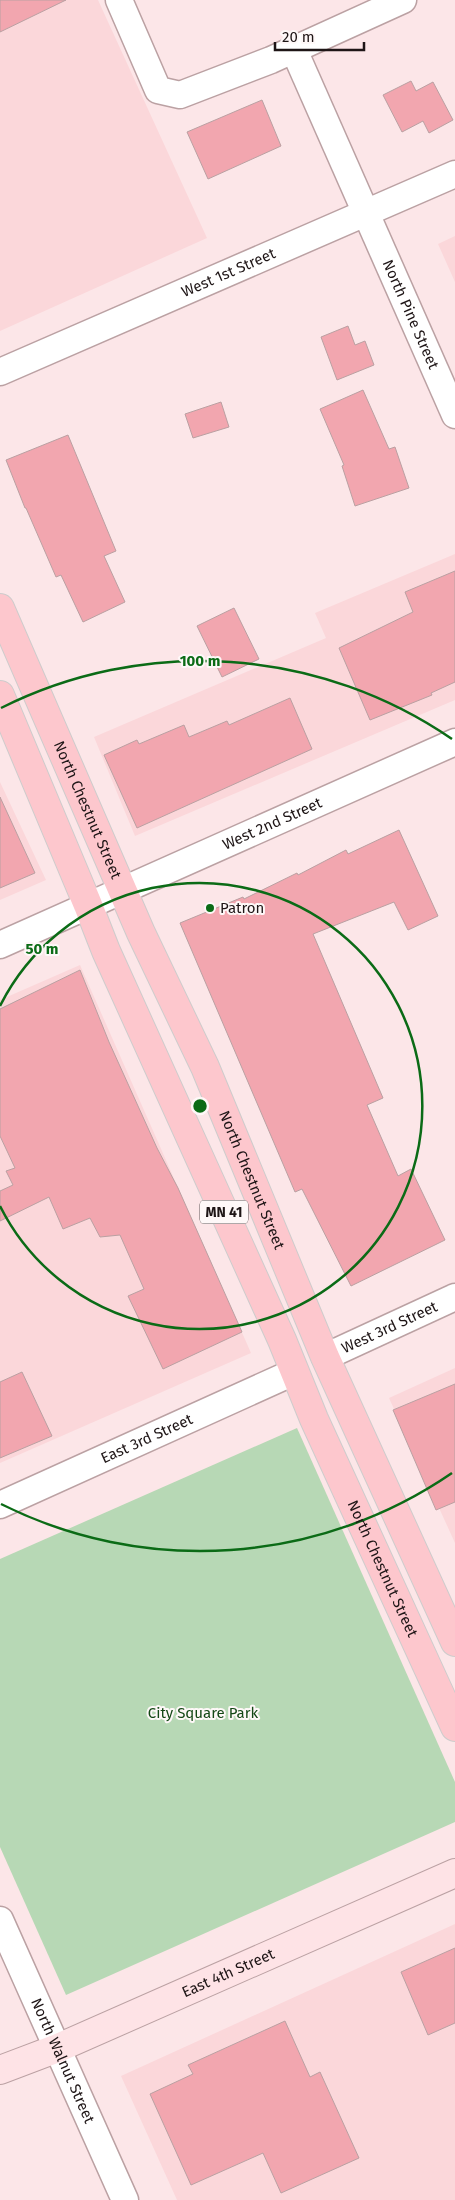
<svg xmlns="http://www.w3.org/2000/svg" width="455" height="2200" font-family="'Fira Sans',sans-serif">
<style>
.built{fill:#fbd7da}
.green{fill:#b7d8b5}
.building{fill:#f2a6af;stroke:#baa0a2}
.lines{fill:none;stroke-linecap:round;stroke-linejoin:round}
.street-casing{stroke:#bba1a3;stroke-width:29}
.secondary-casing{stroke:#bba1a3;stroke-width:30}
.primary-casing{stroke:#cecccc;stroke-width:30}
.street{stroke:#fff;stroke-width:26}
.secondary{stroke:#fee3e6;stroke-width:28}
.primary{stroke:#fdc7cd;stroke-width:28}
.ring{fill:none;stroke:#0b6b16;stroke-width:2.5}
.poi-dot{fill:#0b6b16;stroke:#fef8f8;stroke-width:2}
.labels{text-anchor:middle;stroke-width:4;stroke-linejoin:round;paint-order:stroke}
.shield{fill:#fef8f8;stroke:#61595a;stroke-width:1}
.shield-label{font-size:14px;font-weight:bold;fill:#1e1516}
.street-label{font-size:15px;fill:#1e1516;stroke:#fef8f8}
.poi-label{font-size:15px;fill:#1e1516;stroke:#fef8f8;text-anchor:start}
.park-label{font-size:15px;fill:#134715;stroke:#fef8f8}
.centre{fill:#0b6b16;stroke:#fef8f8;stroke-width:2.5}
.ring-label{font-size:15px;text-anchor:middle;font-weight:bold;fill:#0b6b16;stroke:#fef8f8;stroke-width:4;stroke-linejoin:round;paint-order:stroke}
</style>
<rect width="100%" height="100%" fill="#fce6e8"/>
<path class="built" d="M 0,0 L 98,0 L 207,238 L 0,331 Z
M 455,236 L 455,282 L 438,244 Z
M 455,554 L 455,700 L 135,836 L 94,737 L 326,638 L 315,613 Z
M 0,782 L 46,880 L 0,900 Z
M 80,965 L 251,1353 L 0,1463 L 0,1000 Z
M 455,1368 L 455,1543 L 389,1398 Z
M 455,1924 L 455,2200 L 177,2200 L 121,2076 Z"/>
<path class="green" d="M 297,1428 L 455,1782 L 455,1822 L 66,1995 L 0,1847 L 0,1559 Z"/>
<path class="building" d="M 0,0 L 66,0 L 0,32 Z
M 411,81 L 416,91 L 433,82 L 453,120 L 429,133 L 423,121 L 402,132 L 383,95 Z
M 262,100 L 281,146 L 208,179 L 187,132 Z
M 348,326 L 355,345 L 365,341 L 374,365 L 337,380 L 321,337 Z
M 363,390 L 389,449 L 395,447 L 409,488 L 355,506 L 342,466 L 344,465 L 320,409 Z
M 221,402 L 229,427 L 193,438 L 185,414 Z
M 68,435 L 116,551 L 104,556 L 125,602 L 83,622 L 61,575 L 56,577 L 26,508 L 25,508 L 6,460 Z
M 455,571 L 455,682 L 431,693 L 432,695 L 370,720 L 339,648 L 413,612 L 405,592 Z
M 234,608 L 259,659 L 222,677 L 197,626 Z
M 290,698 L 312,749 L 137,828 L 104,755 L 137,740 L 139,744 L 184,725 L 189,737 L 227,721 L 229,725 Z
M 0,797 L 35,873 L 0,888 Z
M 399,830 L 438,916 L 408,930 L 394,902 L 313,934 L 383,1098 L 367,1105 L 398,1176 L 411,1169 L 445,1240 L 351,1286 L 302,1189 L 295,1192 L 180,923 L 243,897 L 244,899 L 297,873 L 298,875 L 346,850 L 348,854 Z
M 80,970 L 109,1042 L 157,1148 L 178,1188 L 242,1332 L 163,1369 L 128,1296 L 144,1289 L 120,1235 L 100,1237 L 90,1218 L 63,1229 L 49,1197 L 0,1221 L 0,1191 L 13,1185 L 6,1171 L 15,1168 L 0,1136 L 0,1009 Z
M 22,1372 L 52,1436 L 0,1458 L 0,1382 Z
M 455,1384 L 455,1502 L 436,1510 L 393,1410 Z
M 455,1948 L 455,2023 L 428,2035 L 401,1972 Z
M 285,2021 L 310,2077 L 320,2072 L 359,2158 L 281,2193 L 263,2153 L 191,2185 L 150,2094 L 193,2074 L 188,2065 Z"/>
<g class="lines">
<g class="street-casing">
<g id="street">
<path d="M 119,0 L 158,90 L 180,95 L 271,60 L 403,0"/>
<path id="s1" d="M 294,50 L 455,415"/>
<path id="s2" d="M 0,372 L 455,174"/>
<path id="s3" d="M 0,945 L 455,742"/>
<path id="s4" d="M 325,1357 L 455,1297"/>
<path id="s5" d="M 0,1505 L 294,1372"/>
<path id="s6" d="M 0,1920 L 125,2200"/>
</g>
</g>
<g class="secondary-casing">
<g id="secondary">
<path id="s7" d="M 0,2070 L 58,2048 L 455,1873"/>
</g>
</g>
<g class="primary-casing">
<g id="primary">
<path id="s8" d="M 0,608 L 141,933 L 205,1067 L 325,1357 L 455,1642"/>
<path id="s9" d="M 0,695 L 88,905 L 106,951 L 282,1340 L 314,1419 L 455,1727"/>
</g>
</g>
<use href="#street" class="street"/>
<use href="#secondary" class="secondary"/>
<use href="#primary" class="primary"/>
</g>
<g class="ring">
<path d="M0 1006A223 223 0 1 1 0 1206"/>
<path d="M452 1473A445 445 0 0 1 1 1504M1 708A445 445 0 0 1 452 739"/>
</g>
<circle class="poi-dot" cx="210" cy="908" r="5"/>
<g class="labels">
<rect class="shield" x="200" y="1200.5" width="48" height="23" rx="4"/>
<g class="shield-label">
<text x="224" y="1217">MN 41</text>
</g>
<g class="street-label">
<text dy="5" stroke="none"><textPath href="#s2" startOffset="249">West 1st Street</textPath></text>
<text dy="5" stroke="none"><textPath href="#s1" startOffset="289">North Pine Street</textPath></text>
<text dy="5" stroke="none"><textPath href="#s8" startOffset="220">North Chestnut Street</textPath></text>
<text dy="5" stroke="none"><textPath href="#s3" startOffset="298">West 2nd Street</textPath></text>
<text dy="5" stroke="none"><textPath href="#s8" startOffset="625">North Chestnut Street</textPath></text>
<text dy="5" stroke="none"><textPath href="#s4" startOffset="71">West 3rd Street</textPath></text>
<text dy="5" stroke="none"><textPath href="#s5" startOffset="161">East 3rd Street</textPath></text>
<text dy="5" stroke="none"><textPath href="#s9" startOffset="954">North Chestnut Street</textPath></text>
<text dy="5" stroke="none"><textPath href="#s7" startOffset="248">East 4th Street</textPath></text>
<text dy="5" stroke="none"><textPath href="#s6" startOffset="154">North Walnut Street</textPath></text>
</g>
<g class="poi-label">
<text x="220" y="913">Patron</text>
</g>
<g class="park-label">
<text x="203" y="1718">City Square Park</text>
</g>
</g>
<circle cx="200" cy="1106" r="8" class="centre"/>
<g class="ring-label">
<text x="200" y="666">100 m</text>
<text x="42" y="954">50 m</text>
</g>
<path d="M275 42v8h89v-8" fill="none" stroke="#1e1516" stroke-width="2.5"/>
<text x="282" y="42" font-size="15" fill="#1e1516" stroke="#fef8f8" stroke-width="4" paint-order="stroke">20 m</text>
</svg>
